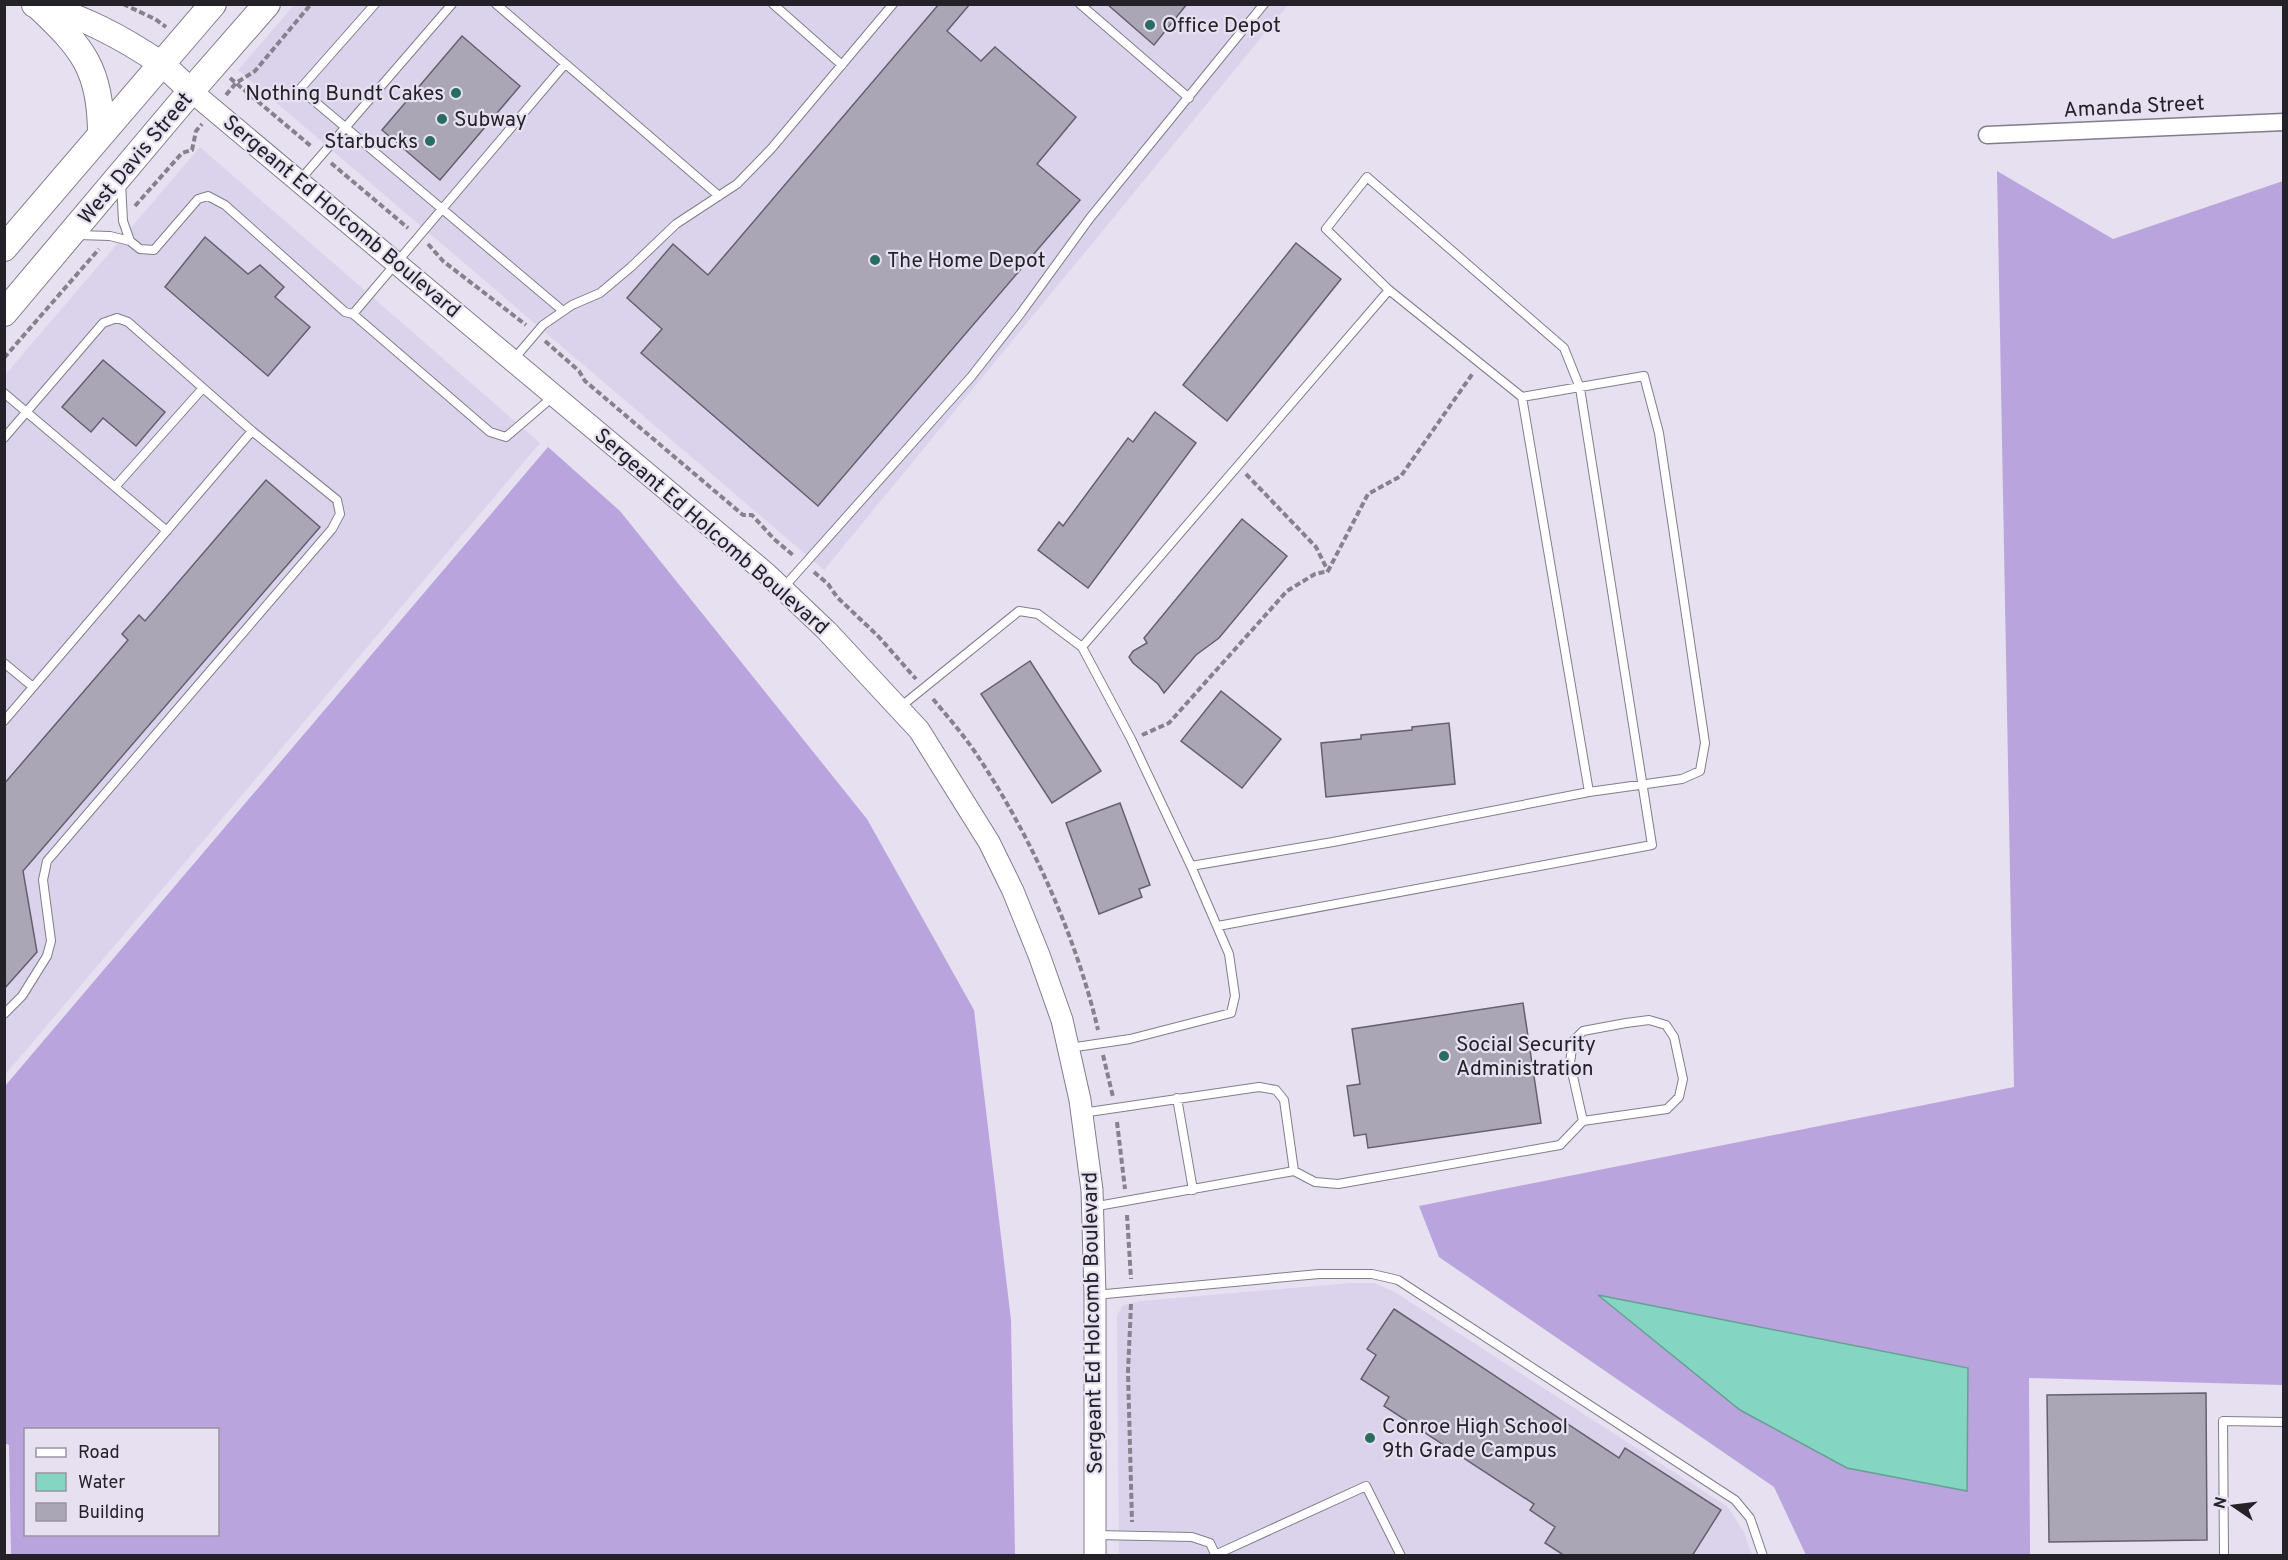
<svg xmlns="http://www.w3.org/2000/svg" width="2288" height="1560" font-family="Overpass,sans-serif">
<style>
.built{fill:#dbd3eb}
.forest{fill:#b9a4dd;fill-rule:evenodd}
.water{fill:#85d5c3;stroke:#689f94;stroke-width:1.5}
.building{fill:#aba6b6;stroke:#65606f;stroke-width:1.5}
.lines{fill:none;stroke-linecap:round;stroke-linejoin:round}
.service-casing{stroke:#827d8c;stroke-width:10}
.minor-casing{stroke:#827d8c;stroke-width:19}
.tertiary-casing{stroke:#827d8c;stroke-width:23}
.secondary-casing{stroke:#827d8c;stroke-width:26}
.primary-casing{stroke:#827d8c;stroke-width:28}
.path{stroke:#86828d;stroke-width:4;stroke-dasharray:6 3;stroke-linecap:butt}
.service{stroke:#fff;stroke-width:8}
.minor{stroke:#fff;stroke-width:16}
.tertiary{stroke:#fff;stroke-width:21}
.secondary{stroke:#fff;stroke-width:24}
.primary{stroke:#fff;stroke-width:26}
.poi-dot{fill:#286d60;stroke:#e6e0f1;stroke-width:2}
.labels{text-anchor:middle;stroke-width:4.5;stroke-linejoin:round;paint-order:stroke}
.poi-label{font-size:21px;fill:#242228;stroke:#e6e0f1;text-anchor:start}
.street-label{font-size:21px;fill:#242228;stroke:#e6e0f1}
</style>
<rect width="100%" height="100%" fill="#e6e0f1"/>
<path class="built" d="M 294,5 L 1288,5 L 824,570 L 238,70 Z
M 200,147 L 540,443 L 5,1075 L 5,375 Z
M 1351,1283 L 1374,1283 L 1393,1291 L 1728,1507 L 1744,1532 L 1752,1555 L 1119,1555 L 1117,1315 L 1123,1305 L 1141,1301 Z"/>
<path class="forest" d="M 1997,171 L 2113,239 L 2283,181 L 2283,1385 L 2029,1378 L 2030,1555 L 1806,1555 L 1774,1487 L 1439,1257 L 1419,1206 L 2014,1087 ZM 1599,1296 L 1968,1368 L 1966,1491 L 1847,1468 L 1740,1410 Z
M 548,447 L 620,511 L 867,819 L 974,1010 L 1011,1320 L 1015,1555 L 11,1555 L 9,1445 L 4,1443 L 5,1086 ZM 26,1430 L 218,1430 L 218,1534 L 26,1534 Z"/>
<path class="water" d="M 1598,1295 L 1968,1368 L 1967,1491 L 1847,1468 L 1740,1410 Z"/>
<path class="building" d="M 939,4 L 970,4 L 947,31 L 981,61 L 995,47 L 1076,117 L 1037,164 L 1080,200 L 818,506 L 641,353 L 662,329 L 627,298 L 673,244 L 708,275 Z
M 1107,4 L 1187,4 L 1154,45 Z
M 462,36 L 520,86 L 440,180 L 382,130 Z
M 205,237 L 248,274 L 260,265 L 284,287 L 275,297 L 310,327 L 268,376 L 165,287 Z
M 1296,243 L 1341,279 L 1227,421 L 1183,385 Z
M 103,360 L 165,412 L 136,446 L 103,418 L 91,432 L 62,407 Z
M 1155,412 L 1196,443 L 1088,588 L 1038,550 L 1059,522 L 1063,526 L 1128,438 L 1133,442 Z
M 266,480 L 320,527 L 23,871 L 37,952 L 4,989 L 4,784 L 128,640 L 122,634 L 139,615 L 145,621 Z
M 1242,519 L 1287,556 L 1219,638 L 1196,655 L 1164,693 L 1158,684 L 1133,663 L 1129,657 L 1133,651 L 1147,643 L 1144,638 Z
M 1030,661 L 1101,771 L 1052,803 L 981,694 Z
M 1221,691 L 1281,739 L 1242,788 L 1181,741 Z
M 1449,723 L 1455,784 L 1326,797 L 1321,743 L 1361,739 L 1361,735 L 1412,730 L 1412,727 Z
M 1120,803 L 1150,885 L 1139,889 L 1142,897 L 1099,914 L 1066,823 Z
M 1523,1003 L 1541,1123 L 1368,1148 L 1366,1134 L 1354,1136 L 1347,1086 L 1360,1084 L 1352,1029 Z
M 1394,1309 L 1619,1458 L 1625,1448 L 1721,1510 L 1692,1556 L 1565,1556 L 1545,1543 L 1555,1527 L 1530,1510 L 1534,1504 L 1384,1406 L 1389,1397 L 1361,1379 L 1376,1355 L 1367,1349 Z
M 2206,1393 L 2207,1540 L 2049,1542 L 2047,1395 Z"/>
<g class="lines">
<g class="service-casing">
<path id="service" d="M 375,4 L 300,89 L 563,311
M 496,4 L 719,196
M 773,4 L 842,65
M 1080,4 L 1189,98
M 300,180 L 452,4
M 121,182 L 123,221 L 130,241
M 78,235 L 110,236 L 130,241 L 140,249 L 154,250 L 198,199 L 208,196 L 225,205 L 345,312 L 353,314 L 565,64
M 353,314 L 490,432 L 506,437 L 555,395
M 513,360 L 543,325 L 572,305 L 600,293 L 631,267 L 676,224 L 737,184 L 771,149 L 893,4
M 4,393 L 167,531
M 1522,397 L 1644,376 L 1659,433 L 1705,743 L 1700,771 L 1682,779 L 1589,792
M 4,438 L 103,323 L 117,318 L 128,322 L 252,431 L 337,500 L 340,514 L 332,529 L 47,861 L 43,880 L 51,941 L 47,956 L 22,996 L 4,1014
M 115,487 L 203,388
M 784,587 L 971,377 L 1021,313 L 1090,218 L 1264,4
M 1082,647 L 1389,290 L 1326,229 L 1367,177 L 1564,348 L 1580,388 L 1652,845 L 1218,926
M 4,663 L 33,687
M 899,708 L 1019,611 L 1038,614 L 1082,647 L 1131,739 L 1191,866 L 1229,954 L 1235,996 L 1231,1013 L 1130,1039 L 1069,1048
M 4,721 L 252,431
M 1191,866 L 1333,842 L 1589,792 L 1522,397 L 1389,290
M 1177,1098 L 1193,1190
M 1082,1113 L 1259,1087 L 1276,1090 L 1284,1100 L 1294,1171 L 1092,1207
M 1294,1171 L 1315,1182 L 1338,1184 L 1560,1145 L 1583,1121 L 1667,1109 L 1679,1097 L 1683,1079 L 1674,1037 L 1666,1025 L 1649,1020 L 1626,1023 L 1583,1031 L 1573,1041 L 1570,1063 L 1583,1121
M 1095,1295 L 1319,1274 L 1372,1274 L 1398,1280 L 1735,1500 L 1750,1518 L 1763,1556
M 1096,1535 L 1192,1537 L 1210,1543 L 1216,1556
M 1215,1555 L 1366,1486 L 1401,1556
M 2224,1556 L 2223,1421 L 2284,1422"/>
</g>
<g class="minor-casing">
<path id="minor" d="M 1987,135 L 2284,122"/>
</g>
<g class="tertiary-casing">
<path id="tertiary" d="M 191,91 L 767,574 L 827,631 L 919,730 L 989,842 L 1013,891 L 1039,955 L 1062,1020 L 1080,1100 L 1092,1190 L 1095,1295 L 1095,1556"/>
</g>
<g class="secondary-casing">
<path id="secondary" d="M 34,5 C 76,12 125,39 160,63 C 171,71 181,82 191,91"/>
</g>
<g class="primary-casing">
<path id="primary" d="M 38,6 C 83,48 101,70 101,134
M 4,248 L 213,4
M 4,313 L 191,91 L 267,4"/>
</g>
<path class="path" d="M 123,4 L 155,19 L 166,27
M 230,78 L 312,147
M 226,95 L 236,83 L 255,71 L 311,4
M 331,163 L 408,228
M 135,206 L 182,153 L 192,150 L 196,131 L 202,124
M 428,244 L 443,261 L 526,325
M 545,341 L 579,371 L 585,381 L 743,515 L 752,515 L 774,539 L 794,556
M 4,358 L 99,249
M 1246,474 L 1316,547 L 1328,571
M 814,572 L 828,584 L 837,597 L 879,637 L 916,679
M 933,699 C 947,716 962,733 975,752 C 1029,832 1076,935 1098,1030
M 1142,735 L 1169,723 L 1287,591 L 1315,574 L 1328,571 L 1368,494 L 1401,476 L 1473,373
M 1103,1055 L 1113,1097
M 1117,1122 L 1125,1189
M 1127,1215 L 1131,1279
M 1131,1304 L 1128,1372 L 1132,1522"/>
<use href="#service" class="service"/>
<use href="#minor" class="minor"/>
<use href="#tertiary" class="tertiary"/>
<use href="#secondary" class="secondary"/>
<use href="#primary" class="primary"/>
</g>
<g class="poi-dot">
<circle cx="1150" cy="25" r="6"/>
<circle cx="456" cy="93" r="6"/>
<circle cx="442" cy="119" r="6"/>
<circle cx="430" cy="141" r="6"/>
<circle cx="875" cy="260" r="6"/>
<circle cx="1444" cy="1056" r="6"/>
<circle cx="1370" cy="1438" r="6"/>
</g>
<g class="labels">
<g class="poi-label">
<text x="1162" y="32">Office Depot</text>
<text x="444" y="100" text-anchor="end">Nothing Bundt Cakes</text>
<text x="454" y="126">Subway</text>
<text x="418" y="148" text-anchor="end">Starbucks</text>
<text x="887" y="267">The Home Depot</text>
<text x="1456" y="1051">Social Security<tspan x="1456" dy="24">Administration</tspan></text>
<text x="1382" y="1433">Conroe High School<tspan x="1382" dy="24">9th Grade Campus</tspan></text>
</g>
<g class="street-label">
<text transform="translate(2134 106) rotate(-3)" y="7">Amanda Street</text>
<text transform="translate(135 158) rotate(-50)" y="7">West Davis Street</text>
<text transform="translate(342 216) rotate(40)" y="7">Sergeant Ed Holcomb Boulevard</text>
<text transform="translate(712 531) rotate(41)" y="7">Sergeant Ed Holcomb Boulevard</text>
<text transform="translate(1092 1323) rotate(-91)" y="7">Sergeant Ed Holcomb Boulevard</text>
</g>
</g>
<rect width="2288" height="1560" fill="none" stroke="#242228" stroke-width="12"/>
<rect x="24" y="1428" width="195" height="108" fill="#e6e0f1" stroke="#9894a1" stroke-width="1.5"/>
<rect x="36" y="1448" width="30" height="9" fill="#ffffff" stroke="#9894a1" stroke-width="1.5"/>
<text x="78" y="1458" font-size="18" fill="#242228">Road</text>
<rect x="36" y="1473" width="30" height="18" fill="#85d5c3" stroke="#9894a1" stroke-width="1.5"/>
<text x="78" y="1488" font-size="18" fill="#242228">Water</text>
<rect x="36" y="1503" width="30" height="18" fill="#aba6b6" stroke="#9894a1" stroke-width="1.5"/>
<text x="78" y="1518" font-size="18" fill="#242228">Building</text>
<g transform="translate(2234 1506) rotate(284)" stroke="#e6e0f1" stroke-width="4.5" paint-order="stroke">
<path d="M0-4.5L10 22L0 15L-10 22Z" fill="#242228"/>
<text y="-9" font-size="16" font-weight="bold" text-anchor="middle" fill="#242228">N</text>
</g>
</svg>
